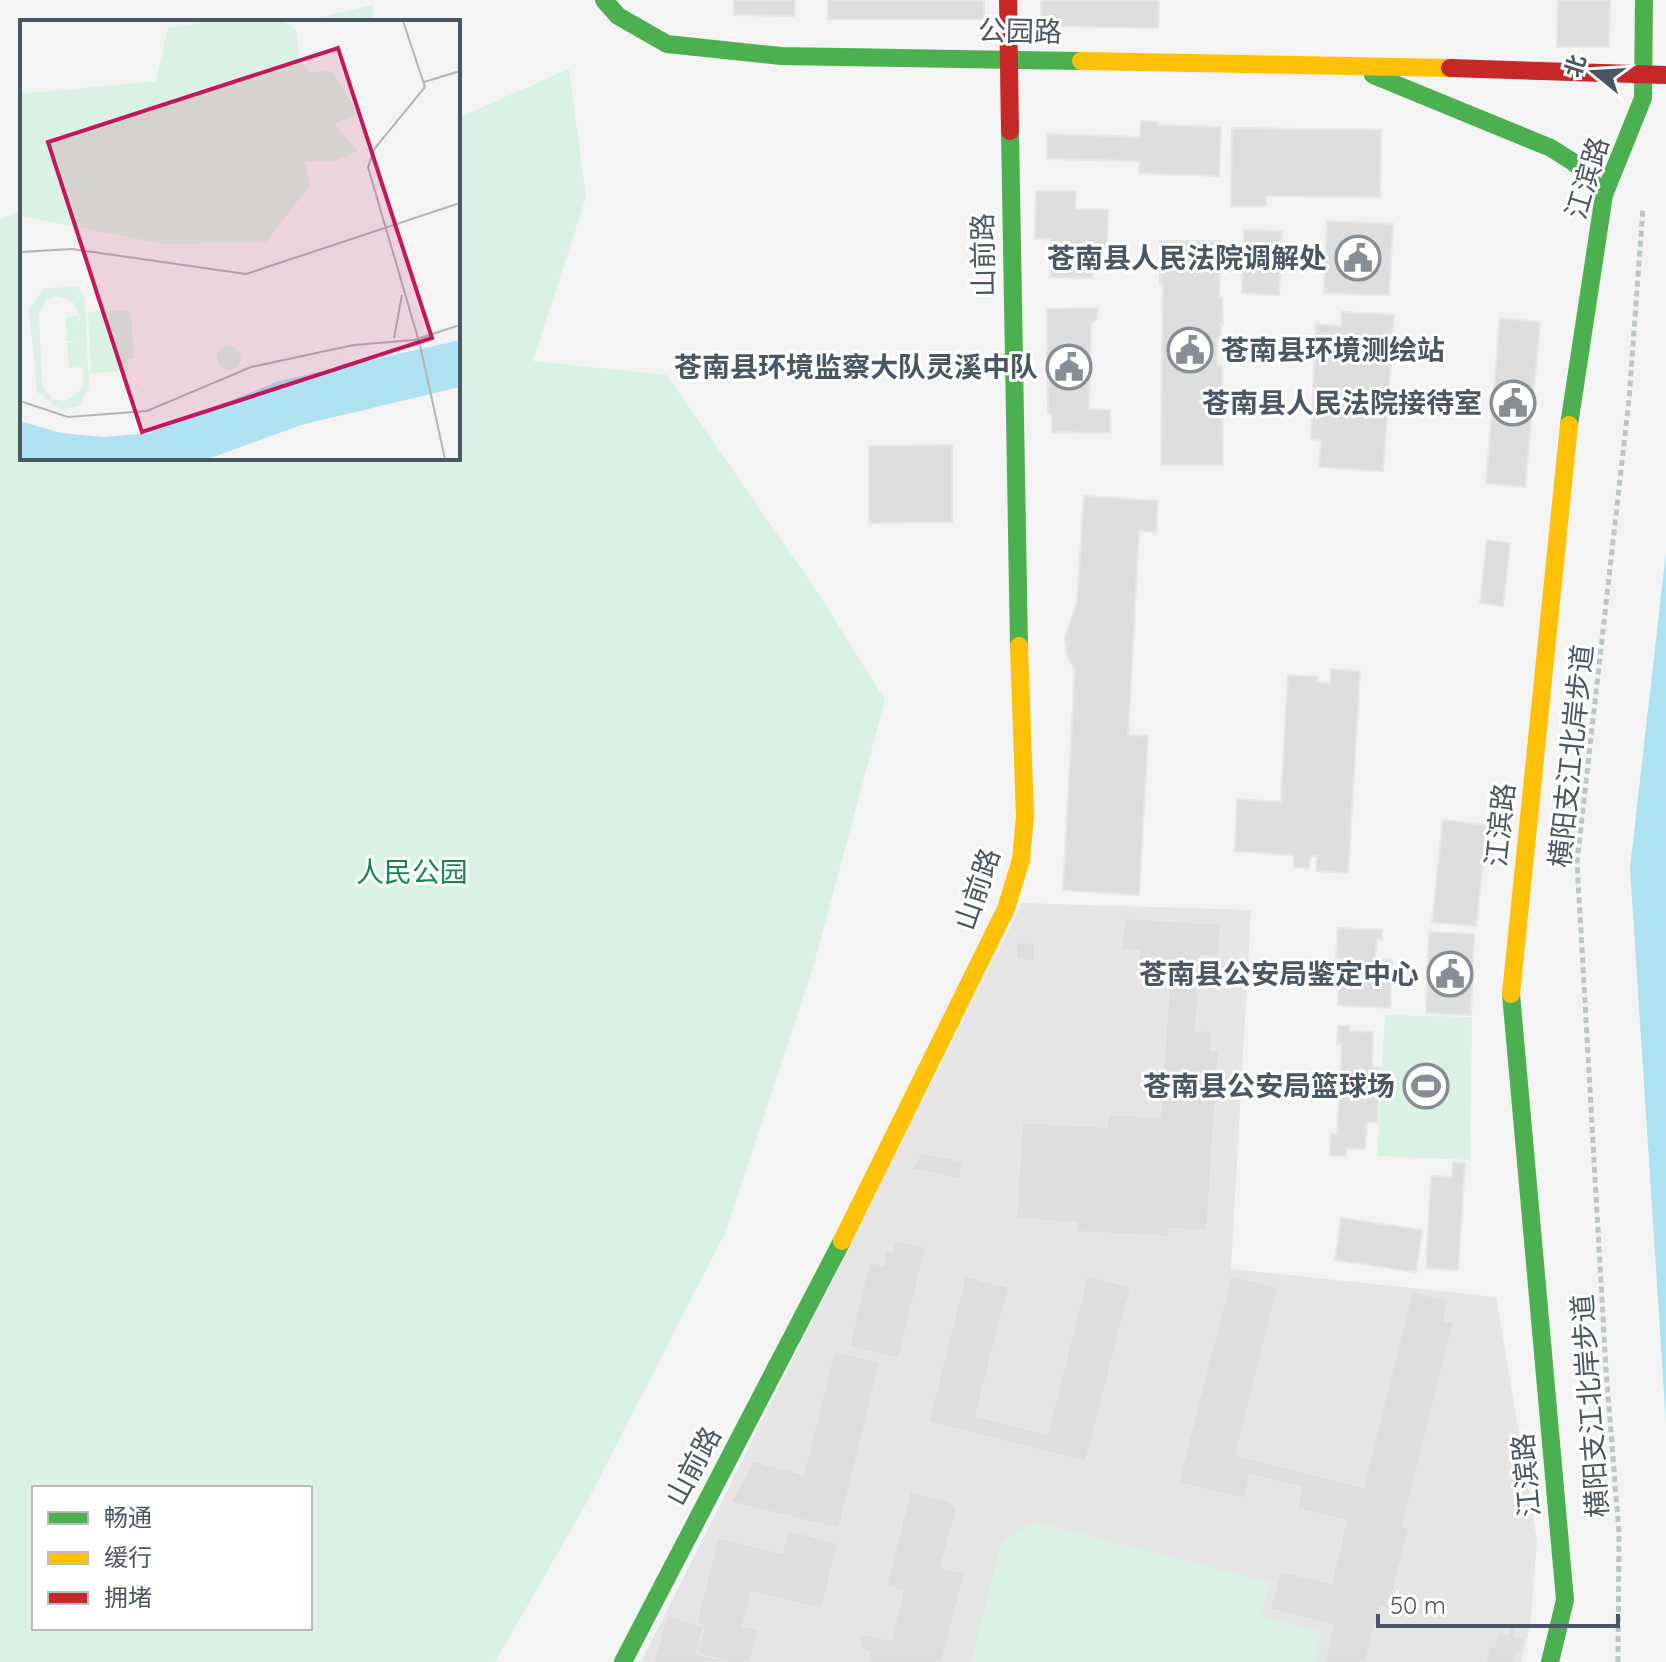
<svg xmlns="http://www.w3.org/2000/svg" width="1666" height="1662" font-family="Quicksand,'Noto Sans SC',sans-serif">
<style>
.education{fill:#e6e5e6}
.green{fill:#d9f2e3;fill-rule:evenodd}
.water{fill:#aee2f0}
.building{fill:#ddddde;stroke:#e5e6e7;stroke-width:2}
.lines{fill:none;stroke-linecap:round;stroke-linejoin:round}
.path{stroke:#bcc7c4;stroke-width:5;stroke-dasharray:6 4;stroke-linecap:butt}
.fast{stroke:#4caf50;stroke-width:18}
.slow{stroke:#ffc107;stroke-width:18}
.jam{stroke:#c62828;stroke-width:18}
.jam-bridge{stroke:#c62828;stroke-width:18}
.labels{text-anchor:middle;stroke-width:6;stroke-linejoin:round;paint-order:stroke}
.street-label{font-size:28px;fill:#4a5661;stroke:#fff}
.poi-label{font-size:28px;font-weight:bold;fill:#4a5661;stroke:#fff;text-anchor:end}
.park-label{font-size:28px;fill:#17864f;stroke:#fff}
.inset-road{fill:none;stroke:#b0b5b9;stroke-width:2}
.view{fill:#c2185b;fill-opacity:0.15;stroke:#c2185b;stroke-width:4}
.inset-edge{fill:none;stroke:#4a5661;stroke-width:4}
</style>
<rect width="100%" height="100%" fill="#f4f4f4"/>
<path class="education" d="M 1022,903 L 1251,910 L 1231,1269 L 1496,1297 L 1537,1540 L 1530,1626 L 1521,1662 L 641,1662 Z"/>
<path class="green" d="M 373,5 L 374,22 L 299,22 Z
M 569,69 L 586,197 L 533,361 L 667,375 L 818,593 L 885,700 L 814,964 L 726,1231 L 587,1502 L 495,1662 L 0,1662 L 0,219 L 22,211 L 22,458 L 458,458 L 458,118 ZM 34,1488 L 310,1488 L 310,1628 L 34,1628 Z
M 1385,1015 L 1472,1017 L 1470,1160 L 1377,1156 Z
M 1034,1522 L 1270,1582 L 1260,1616 L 1322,1632 L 1314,1662 L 971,1662 L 1002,1543 Z"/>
<path class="water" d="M 1666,552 L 1666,1423 L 1630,868 Z"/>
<path class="building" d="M 734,0 L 795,0 L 794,16 L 734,15 Z
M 828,0 L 984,0 L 984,19 L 828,19 Z
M 1041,0 L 1159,0 L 1158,28 L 1046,26 L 1041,20 Z
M 1558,0 L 1610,0 L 1609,47 L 1557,47 Z
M 1141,121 L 1158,122 L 1158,125 L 1221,127 L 1219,176 L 1139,173 L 1140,161 L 1047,159 L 1047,134 L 1140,137 Z
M 1232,128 L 1381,130 L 1380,197 L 1266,196 L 1266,206 L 1231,206 Z
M 1036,191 L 1076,191 L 1075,209 L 1108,210 L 1107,249 L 1092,248 L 1092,278 L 1050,277 L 1051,239 L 1035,239 Z
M 1327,221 L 1393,224 L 1389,295 L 1324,293 Z
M 1244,230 L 1282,231 L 1279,295 L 1242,293 Z
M 1160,241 L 1221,241 L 1219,298 L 1222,298 L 1223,324 L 1221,323 L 1221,338 L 1217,338 L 1217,366 L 1222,365 L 1223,465 L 1161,465 L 1163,284 L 1160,284 Z
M 1098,308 L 1097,319 L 1091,324 L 1089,410 L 1110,410 L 1110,433 L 1052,432 L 1052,417 L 1048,413 L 1047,309 Z
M 1342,312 L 1394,315 L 1383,471 L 1319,467 L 1321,440 L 1311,439 L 1316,324 L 1341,326 Z
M 1500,318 L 1540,322 L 1525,487 L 1486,483 Z
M 952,445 L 952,522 L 869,523 L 869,446 Z
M 1084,496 L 1158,501 L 1156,532 L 1139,531 L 1128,735 L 1148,736 L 1139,895 L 1063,890 L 1075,670 L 1067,655 L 1065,638 L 1077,602 Z
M 1487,540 L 1510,543 L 1503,606 L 1480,603 Z
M 1331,669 L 1360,671 L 1348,873 L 1316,871 L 1317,856 L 1310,856 L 1309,868 L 1294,867 L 1294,855 L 1235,851 L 1237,799 L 1281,802 L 1288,675 L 1318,677 L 1317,682 L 1330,683 Z
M 1443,820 L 1487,825 L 1476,926 L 1432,922 Z
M 1124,918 L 1221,924 L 1219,957 L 1201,956 L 1196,1030 L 1212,1031 L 1211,1050 L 1219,1050 L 1207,1231 L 1169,1229 L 1169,1237 L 1076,1232 L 1077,1223 L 1016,1219 L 1022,1122 L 1107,1127 L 1108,1114 L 1160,1117 L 1170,974 L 1137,972 L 1139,951 L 1121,950 Z
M 1338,928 L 1382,930 L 1382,940 L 1377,939 L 1375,959 L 1392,960 L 1390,1008 L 1338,1005 L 1339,979 L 1352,980 L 1354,959 L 1336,958 Z
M 1429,932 L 1474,934 L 1471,1015 L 1426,1013 Z
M 1016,942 L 1035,943 L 1035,961 L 1016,960 Z
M 1338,1026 L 1349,1026 L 1350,1031 L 1373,1032 L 1372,1067 L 1380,1067 L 1377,1123 L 1367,1122 L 1365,1149 L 1346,1148 L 1346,1156 L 1330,1155 L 1331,1134 L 1337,1134 L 1342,1044 L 1337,1044 Z
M 921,1153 L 963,1161 L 960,1179 L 911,1169 Z
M 1453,1162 L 1465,1163 L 1458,1270 L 1426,1268 L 1431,1176 L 1452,1177 Z
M 1341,1218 L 1422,1230 L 1416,1272 L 1335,1260 Z
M 895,1240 L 926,1247 L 899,1359 L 849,1347 L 869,1262 L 883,1265 L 886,1249 L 892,1251 Z
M 1087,1275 L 1131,1287 L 1086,1462 L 928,1422 L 965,1276 L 1009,1287 L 976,1416 L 1047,1434 Z
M 1231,1275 L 1278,1287 L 1236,1455 L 1363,1487 L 1412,1291 L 1449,1301 L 1444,1320 L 1454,1322 L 1403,1526 L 1409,1528 L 1389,1609 L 1380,1607 L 1366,1662 L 1324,1662 L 1333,1625 L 1270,1609 L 1280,1571 L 1331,1583 L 1346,1521 L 1297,1509 L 1302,1488 L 1250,1475 L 1244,1499 L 1178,1483 Z
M 834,1351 L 880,1362 L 839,1529 L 730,1502 L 754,1461 L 803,1474 Z
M 910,1491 L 949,1502 L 955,1506 L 957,1510 L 941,1567 L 965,1573 L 942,1662 L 867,1662 L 870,1652 L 860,1647 L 859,1639 L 866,1634 L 891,1640 L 903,1591 L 886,1587 Z
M 788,1530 L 838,1543 L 822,1609 L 752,1592 L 743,1626 L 759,1629 L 750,1662 L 731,1662 L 697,1654 L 704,1626 L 696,1624 L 718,1537 L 782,1553 Z
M 667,1615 L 704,1626 L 697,1654 L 731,1662 L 653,1662 Z
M 1511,1625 L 1517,1626 L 1514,1635 L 1525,1638 L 1521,1653 L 1517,1652 L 1515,1662 L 1485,1662 L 1489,1646 L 1494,1647 L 1498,1631 L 1508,1634 Z"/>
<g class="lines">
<path class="path" d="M 1618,1662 L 1619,1533 L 1606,1370 L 1577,862 L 1629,399 L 1643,208"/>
<path class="fast" d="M 604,0 L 618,16 L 667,44 L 781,56 L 1081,61
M 1373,75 L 1551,148 L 1576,164 L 1604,195
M 1010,131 L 1019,646
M 1569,425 L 1604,195 L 1643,98 L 1644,0
M 1511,994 L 1565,1600 L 1550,1662
M 623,1662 L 842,1241"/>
<path class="slow" d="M 1081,61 L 1450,68
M 1511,994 L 1569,425
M 842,1241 L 1006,909 L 1021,860 L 1025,816 L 1019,646"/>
<path class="jam" d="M 1008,0 L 1010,131"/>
<path class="jam-bridge" d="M 1450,68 L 1666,75"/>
</g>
<defs>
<g id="civic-ring" transform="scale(2.3)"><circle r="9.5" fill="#fff" stroke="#868d94" stroke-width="1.5"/><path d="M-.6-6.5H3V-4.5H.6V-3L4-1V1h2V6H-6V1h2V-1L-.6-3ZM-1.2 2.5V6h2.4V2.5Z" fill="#868d94"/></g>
<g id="stadium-ring" transform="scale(2.3)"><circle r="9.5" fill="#fff" stroke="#868d94" stroke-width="1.5"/><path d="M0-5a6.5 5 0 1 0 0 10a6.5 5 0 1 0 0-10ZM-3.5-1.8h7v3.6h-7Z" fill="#868d94"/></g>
</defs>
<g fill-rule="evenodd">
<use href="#civic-ring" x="1358" y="258"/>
<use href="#civic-ring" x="1190" y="350"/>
<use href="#civic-ring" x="1069" y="367"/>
<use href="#civic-ring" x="1513" y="403"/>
<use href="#civic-ring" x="1450" y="974"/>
<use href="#stadium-ring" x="1426" y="1086"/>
</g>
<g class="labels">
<g class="street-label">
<text transform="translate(1020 31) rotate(1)" y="10">公园路</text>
<text transform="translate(1587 178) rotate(-73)" y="10">江滨路</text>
<text transform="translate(983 255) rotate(-91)" y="10">山前路</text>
<text transform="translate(1571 756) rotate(-84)" y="10">横阳支江北岸步道</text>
<text transform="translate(1500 825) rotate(-84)" y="10">江滨路</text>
<text transform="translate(977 889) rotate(-71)" y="10">山前路</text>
<text transform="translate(1590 1406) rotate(-94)" y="10">横阳支江北岸步道</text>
<text transform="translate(693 1466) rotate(-62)" y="10">山前路</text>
<text transform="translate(1526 1475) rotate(-95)" y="10">江滨路</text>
</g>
<g class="poi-label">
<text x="1327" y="268">苍南县人民法院调解处</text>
<text x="1221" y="360" text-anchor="start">苍南县环境测绘站</text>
<text x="1038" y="377">苍南县环境监察大队灵溪中队</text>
<text x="1482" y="413">苍南县人民法院接待室</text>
<text x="1419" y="984">苍南县公安局鉴定中心</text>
<text x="1395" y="1096">苍南县公安局篮球场</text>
</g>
<g class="park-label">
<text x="412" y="882">人民公园</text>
</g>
</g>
<g transform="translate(20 20)">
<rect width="440" height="440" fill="#f4f4f4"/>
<path d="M 192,1 L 263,1 L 276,10 L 280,41 L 290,52 L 311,51 L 338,93 L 314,104 L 338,131 L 316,141 L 285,141 L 290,165 L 246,222 L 144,224 L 0,196 L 0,74 L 136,61 L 148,8 ZM 58,267 L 65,279 L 69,368 L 59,386 L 41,390 L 17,372 L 9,289 L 24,268 ZM 39,276 L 53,282 L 59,293 L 59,306 L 58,296 L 45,297 L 47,321 L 61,321 L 47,323 L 49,348 L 62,347 L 63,363 L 58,374 L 45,381 L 32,379 L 22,364 L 19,294 L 26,280 ZM 105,290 L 111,294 L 114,339 L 107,339 L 108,351 L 71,353 L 68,292 ZM197 338a12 12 0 1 1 24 0a12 12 0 1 1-24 0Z" fill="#d9f2e3" fill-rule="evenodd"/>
<path d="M 440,320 L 440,367 L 281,405 L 188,439 L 0,439 L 0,401 L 41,413 L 84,417 L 130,413 L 259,361 Z" fill="#aee2f0"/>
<path class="inset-road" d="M 383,1 L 405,67 L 355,128 L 348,147 L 400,325 L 425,439M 404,62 L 440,51M 0,232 L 52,229 L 226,254 L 440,183M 374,318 L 382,275M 0,381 L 48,397 L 127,391 L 231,347 L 334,325 L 394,320 L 440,305"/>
<path class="view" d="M 318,28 L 412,318 L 122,412 L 28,122 Z"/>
<rect width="440" height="440" class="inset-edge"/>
</g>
<rect x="32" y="1486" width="280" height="144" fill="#ffffff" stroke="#b7bbc0" stroke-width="2"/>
<rect x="48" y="1512" width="40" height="12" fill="#4caf50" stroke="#b7bbc0" stroke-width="2"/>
<text x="104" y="1526" font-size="24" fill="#4a5661">畅通</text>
<rect x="48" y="1552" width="40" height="12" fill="#ffc107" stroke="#b7bbc0" stroke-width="2"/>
<text x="104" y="1566" font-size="24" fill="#4a5661">缓行</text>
<rect x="48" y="1592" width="40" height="12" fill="#c62828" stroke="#b7bbc0" stroke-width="2"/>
<text x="104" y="1606" font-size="24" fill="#4a5661">拥堵</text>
<g transform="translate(1594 72) rotate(288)" stroke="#ffffff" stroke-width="6" paint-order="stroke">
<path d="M0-6L14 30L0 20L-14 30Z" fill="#4a5661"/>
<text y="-12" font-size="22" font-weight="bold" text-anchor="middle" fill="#4a5661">北</text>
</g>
<path d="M1378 1614v12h240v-12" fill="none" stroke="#4a5661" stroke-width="4"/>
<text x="1390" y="1614" font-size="24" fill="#4a5661" stroke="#ffffff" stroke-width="6" paint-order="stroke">50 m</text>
</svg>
